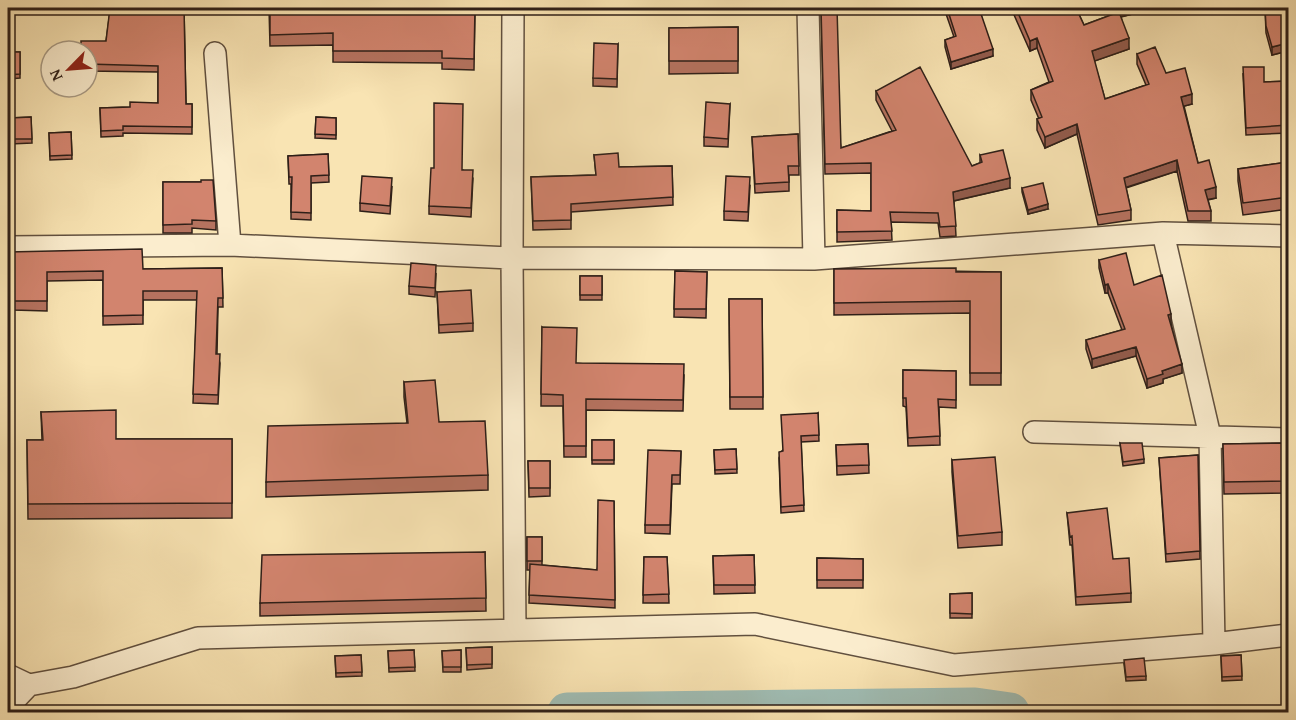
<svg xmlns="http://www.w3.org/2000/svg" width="1296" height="720" font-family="'Gentium Book Plus',serif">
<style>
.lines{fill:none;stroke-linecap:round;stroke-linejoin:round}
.river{stroke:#a0bdb4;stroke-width:39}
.street-casing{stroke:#61503f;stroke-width:24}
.street{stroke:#fbedce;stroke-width:21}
.wall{fill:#b5725f;stroke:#2e1f18;stroke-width:1.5}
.shaded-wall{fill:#935c4d;stroke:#2e1f18;stroke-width:1.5}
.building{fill:#d2846e;stroke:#2e1f18;stroke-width:1.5}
</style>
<rect width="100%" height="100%" fill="#f9e4b3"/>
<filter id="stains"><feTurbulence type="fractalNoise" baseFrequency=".00333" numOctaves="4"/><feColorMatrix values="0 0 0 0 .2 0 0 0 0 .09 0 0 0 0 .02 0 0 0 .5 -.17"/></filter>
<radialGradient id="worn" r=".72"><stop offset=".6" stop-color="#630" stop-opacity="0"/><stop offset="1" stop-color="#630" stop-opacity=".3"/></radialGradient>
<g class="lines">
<path class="river" d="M 567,712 L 975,707 L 1010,712"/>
<g class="street-casing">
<path id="street" d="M 513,8 L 512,258 L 515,630
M 808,8 L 814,259
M 215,53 L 230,245
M 1163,233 L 1210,436 L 1214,644
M 8,247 L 230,245 L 512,258 L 814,259 L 1163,233 L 1288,236
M 1034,432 L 1288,439
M 8,675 L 29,685 L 73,677 L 198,638 L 755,624 L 954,665 L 1214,644 L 1288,635
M 8,707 L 29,685"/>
</g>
<use href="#street" class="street"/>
</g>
<path class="wall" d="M 81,8 L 184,8 L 186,104 L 192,104 L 192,134 L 123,133 L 123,136 L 101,137 L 100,108 L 130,107 L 158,103 L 158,72 L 87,71 L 87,51 L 106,41 L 110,11 L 82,12 Z
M 269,8 L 325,11 L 443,11 L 475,8 L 474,70 L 442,69 L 442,63 L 333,62 L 333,45 L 270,46 Z
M 821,8 L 841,148 L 892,131 L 876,100 L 876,91 L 972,166 L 980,163 L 980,155 L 1010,188 L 954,201 L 956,236 L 940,237 L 938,223 L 891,222 L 892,240 L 837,242 L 837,210 L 871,211 L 871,173 L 825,174 Z
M 944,8 L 979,8 L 993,56 L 951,69 L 945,47 L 945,40 L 954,37 Z
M 1011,8 L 1076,8 L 1084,25 L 1119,12 L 1118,8 L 1145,8 L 1145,11 L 1121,17 L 1129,49 L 1094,61 L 1105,99 L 1146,85 L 1137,64 L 1137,54 L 1166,73 L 1192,104 L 1184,106 L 1198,163 L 1216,198 L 1208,200 L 1211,211 L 1211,221 L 1188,221 L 1177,171 L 1126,188 L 1131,210 L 1131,220 L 1098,225 L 1077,134 L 1045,148 L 1037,130 L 1037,119 L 1039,119 L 1031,100 L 1031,90 L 1049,82 L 1037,48 L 1030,51 Z
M 1265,8 L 1285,8 L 1287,19 L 1288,19 L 1288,51 L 1272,55 L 1266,33 Z
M 738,27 L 738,73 L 669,74 L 669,28 Z
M 618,44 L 617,87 L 593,86 L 593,78 Z
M 8,52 L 20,52 L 20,78 L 8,79 Z
M 1243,74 L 1264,82 L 1288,81 L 1288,133 L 1246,135 Z
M 730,104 L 728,147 L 704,146 L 704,137 Z
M 31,117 L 32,143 L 10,144 L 10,118 Z
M 316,117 L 336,118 L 336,139 L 315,138 Z
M 71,132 L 72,159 L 50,160 L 49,133 Z
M 798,134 L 799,175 L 789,175 L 789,191 L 755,193 L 752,137 Z
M 328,154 L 329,182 L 311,183 L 311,220 L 291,219 L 291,184 L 289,184 L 288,156 Z
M 594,155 L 619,167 L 672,166 L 673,205 L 571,212 L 571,229 L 533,230 L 531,177 L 596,175 Z
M 1288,162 L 1288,209 L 1243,215 L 1238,181 L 1238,169 Z
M 463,170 L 473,178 L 471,217 L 429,214 L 429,206 Z
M 163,182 L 201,182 L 216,221 L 216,230 L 192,228 L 192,233 L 163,233 Z
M 8,185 L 10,185 L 10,217 L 8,217 Z
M 750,186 L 748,221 L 724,220 L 724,211 Z
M 392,187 L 390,214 L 360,211 L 360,203 Z
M 1022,188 L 1048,209 L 1028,214 L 1022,192 Z
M 8,252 L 143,269 L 222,268 L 223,307 L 218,307 L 217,354 L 220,363 L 218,404 L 193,403 L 197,300 L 143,300 L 143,324 L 103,325 L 103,280 L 47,281 L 47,311 L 13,310 L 13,284 L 8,284 Z
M 1099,260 L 1134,285 L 1171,323 L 1182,373 L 1163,379 L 1163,383 L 1147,388 L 1136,356 L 1092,368 L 1086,349 L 1086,340 L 1122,330 L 1108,293 L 1105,293 L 1099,268 Z
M 834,269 L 1001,272 L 1001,385 L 970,385 L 970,313 L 834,315 Z
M 675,271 L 707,272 L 706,318 L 674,317 Z
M 436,274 L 435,297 L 409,294 L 409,286 Z
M 580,276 L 602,276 L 602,300 L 580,300 Z
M 437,292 L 473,323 L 473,331 L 439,333 Z
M 729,299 L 762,299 L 763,409 L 730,409 Z
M 542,327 L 576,363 L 684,375 L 683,411 L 586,410 L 586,457 L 564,457 L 563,406 L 541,406 Z
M 903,370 L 956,371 L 956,408 L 939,407 L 940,445 L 908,446 L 906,407 L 903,406 Z
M 404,382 L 439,422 L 488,475 L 488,490 L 266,497 L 266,482 L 407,423 L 404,397 Z
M 41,412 L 116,439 L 232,439 L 232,518 L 28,519 L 27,440 L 42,440 Z
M 818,413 L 819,441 L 801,442 L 804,511 L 781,513 L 779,458 L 782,451 Z
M 592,440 L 614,440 L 614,464 L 592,464 Z
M 1120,443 L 1144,459 L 1144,463 L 1123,466 Z
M 1288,443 L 1288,493 L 1224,494 L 1223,444 Z
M 868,444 L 869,473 L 837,475 L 836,445 Z
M 736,449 L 737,473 L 715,474 L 714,450 Z
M 681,451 L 680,484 L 672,484 L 670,534 L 645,533 L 645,525 Z
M 1198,455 L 1200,559 L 1166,562 L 1159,458 Z
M 952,460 L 1002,532 L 1002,545 L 958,548 L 952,472 Z
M 528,461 L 550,461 L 550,496 L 529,497 Z
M 614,501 L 615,608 L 529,603 L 530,570 L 527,570 L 527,537 L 542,537 L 542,565 L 597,570 Z
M 1067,513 L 1113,559 L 1131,593 L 1131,602 L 1076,605 L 1072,545 L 1070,545 Z
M 485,552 L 486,611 L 260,616 L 260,603 Z
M 754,555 L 755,593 L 714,594 L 713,556 Z
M 644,557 L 667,557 L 669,603 L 643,603 Z
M 817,558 L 863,559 L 863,588 L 817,588 Z
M 972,593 L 972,618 L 950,618 L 950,594 Z
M 492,647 L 492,668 L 467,670 L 466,648 Z
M 414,650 L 415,671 L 389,672 L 388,651 Z
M 461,650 L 461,672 L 443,672 L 442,651 Z
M 361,655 L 362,676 L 336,677 L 335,656 Z
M 1241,655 L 1242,680 L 1222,681 L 1221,656 Z
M 1124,664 L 1146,676 L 1146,680 L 1126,681 Z"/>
<path class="shaded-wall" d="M 1124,8 L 1145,8 L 1145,11 L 1120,17 L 1120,9 Z
M 1037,38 L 1037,48 L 1030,51 L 1030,41 Z
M 1129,38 L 1129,49 L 1092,62 L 1092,51 Z
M 1288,43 L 1288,51 L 1272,55 L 1272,47 Z
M 993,49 L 993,56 L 951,69 L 951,62 Z
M 1192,94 L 1192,104 L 1181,107 L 1181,97 Z
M 1077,124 L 1077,134 L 1045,148 L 1045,137 Z
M 1177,160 L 1177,171 L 1124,188 L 1124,178 Z
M 1010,178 L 1010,188 L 953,201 L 953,192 Z
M 1216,187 L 1216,198 L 1205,200 L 1205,190 Z
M 1048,204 L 1048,209 L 1028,214 L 1028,210 Z
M 1108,284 L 1108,293 L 1105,293 L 1105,285 Z
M 1171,314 L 1171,323 L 1168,324 L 1168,315 Z
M 1136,347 L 1136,356 L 1092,368 L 1092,359 Z
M 1182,364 L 1182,373 L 1163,379 L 1163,383 L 1147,388 L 1147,379 L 1162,371 Z"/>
<path class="building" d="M 110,8 L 184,8 L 186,104 L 192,104 L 192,127 L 123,126 L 123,130 L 101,131 L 100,108 L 130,107 L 130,102 L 158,103 L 158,66 L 87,64 L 87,51 L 81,51 L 81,41 L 106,41 Z
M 270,8 L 325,8 L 325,11 L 443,11 L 443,8 L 475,8 L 474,59 L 442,58 L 442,51 L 333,51 L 333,33 L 270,35 Z
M 821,8 L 837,8 L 841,148 L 896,130 L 876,91 L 920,67 L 972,166 L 982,162 L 980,155 L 1003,150 L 1010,178 L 953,192 L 956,226 L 940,227 L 938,213 L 890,212 L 892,231 L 837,232 L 837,210 L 871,211 L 871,163 L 825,164 Z
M 947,8 L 979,8 L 993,49 L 951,62 L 945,40 L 956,36 Z
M 1016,8 L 1076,8 L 1084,25 L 1119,12 L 1129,38 L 1092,51 L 1105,99 L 1149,84 L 1137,54 L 1155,47 L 1166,73 L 1185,68 L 1192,94 L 1181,97 L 1198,163 L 1209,160 L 1216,187 L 1205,190 L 1211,211 L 1188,211 L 1177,160 L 1124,178 L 1131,210 L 1098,215 L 1077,124 L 1045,137 L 1037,119 L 1042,117 L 1031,90 L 1053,81 L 1037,38 L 1030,41 Z
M 1265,8 L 1285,8 L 1287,19 L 1288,19 L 1288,43 L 1272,47 L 1266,26 Z
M 738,27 L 738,61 L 669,61 L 669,28 Z
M 594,43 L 618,44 L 617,79 L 593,78 Z
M 8,52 L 20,52 L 20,74 L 8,75 Z
M 1243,67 L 1264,67 L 1264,82 L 1288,81 L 1288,125 L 1246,128 Z
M 706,102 L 730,104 L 728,139 L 704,137 Z
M 434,103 L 463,104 L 462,170 L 473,170 L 471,208 L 429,206 L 431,168 L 434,168 Z
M 31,117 L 32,139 L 10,139 L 10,118 Z
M 316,117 L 336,118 L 336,135 L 315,134 Z
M 71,132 L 72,155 L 50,156 L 49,133 Z
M 798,134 L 799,166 L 788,166 L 789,182 L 755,184 L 752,137 Z
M 618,153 L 619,167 L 672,166 L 673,197 L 571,204 L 571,220 L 533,221 L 531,177 L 596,175 L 594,155 Z
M 328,154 L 329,175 L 311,176 L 311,213 L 291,212 L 292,177 L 289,177 L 288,156 Z
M 1288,162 L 1288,197 L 1243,203 L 1238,169 Z
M 362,176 L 392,178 L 390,206 L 360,203 Z
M 726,176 L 750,177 L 748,212 L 724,211 Z
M 201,180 L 213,180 L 216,221 L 192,220 L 192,224 L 163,225 L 163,182 L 201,182 Z
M 1043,183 L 1048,204 L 1028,210 L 1022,188 Z
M 8,185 L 10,185 L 10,209 L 8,209 Z
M 142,249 L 143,269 L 222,268 L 223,298 L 218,298 L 216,354 L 220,354 L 218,395 L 193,394 L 197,291 L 143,291 L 143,315 L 103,316 L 103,271 L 47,272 L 47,301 L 13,301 L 13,275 L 8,275 L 8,252 Z
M 1126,253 L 1134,285 L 1162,275 L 1171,314 L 1168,315 L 1182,364 L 1162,371 L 1163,374 L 1147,379 L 1136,347 L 1092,359 L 1086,340 L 1125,329 L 1108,284 L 1105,285 L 1099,260 Z
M 411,263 L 436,265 L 435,288 L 409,286 Z
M 956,268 L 956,272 L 1001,272 L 1001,373 L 970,373 L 970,301 L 834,303 L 834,269 Z
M 675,271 L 707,272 L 706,309 L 674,309 Z
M 580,276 L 602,276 L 602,295 L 580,295 Z
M 471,290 L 473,323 L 439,325 L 437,292 Z
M 729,299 L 762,299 L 763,397 L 730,397 Z
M 542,327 L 577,328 L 576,363 L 684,364 L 683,400 L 586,399 L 586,446 L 564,446 L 563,395 L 541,394 Z
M 903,370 L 956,371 L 956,400 L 938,399 L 940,436 L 908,438 L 906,398 L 903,398 Z
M 435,380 L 439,422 L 485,421 L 488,475 L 266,482 L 268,426 L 408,423 L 404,382 Z
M 116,410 L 116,439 L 232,439 L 232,503 L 28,504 L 27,440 L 43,440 L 41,412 Z
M 818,413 L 819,435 L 801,436 L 804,505 L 781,507 L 779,452 L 783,451 L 781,415 Z
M 592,440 L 614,440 L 614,460 L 592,460 Z
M 1120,443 L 1142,443 L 1144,459 L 1123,462 Z
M 1288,443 L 1288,481 L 1224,482 L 1223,444 Z
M 868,444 L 869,465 L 837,466 L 836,445 Z
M 736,449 L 737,469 L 715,470 L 714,450 Z
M 648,450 L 681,451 L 680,475 L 672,475 L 670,525 L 645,525 Z
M 1198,455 L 1200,551 L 1166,554 L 1159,458 Z
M 995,457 L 1002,532 L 958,536 L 952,460 Z
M 528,461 L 550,461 L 550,488 L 529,488 Z
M 598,500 L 614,501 L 615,600 L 529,595 L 530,564 L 597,570 Z
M 1107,508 L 1113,559 L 1129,558 L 1131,593 L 1076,597 L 1072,536 L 1070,537 L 1067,513 Z
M 527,537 L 542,537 L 542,561 L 527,561 Z
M 485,552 L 486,598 L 260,603 L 262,555 Z
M 754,555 L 755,585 L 714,585 L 713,556 Z
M 644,557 L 667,557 L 669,594 L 643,595 Z
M 817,558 L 863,559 L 863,580 L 817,580 Z
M 972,593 L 972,614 L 950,613 L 950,594 Z
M 492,647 L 492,664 L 467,665 L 466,648 Z
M 414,650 L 415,667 L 389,668 L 388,651 Z
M 461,650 L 461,667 L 443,667 L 442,651 Z
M 361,655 L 362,672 L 336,673 L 335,656 Z
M 1241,655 L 1242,676 L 1222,677 L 1221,656 Z
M 1144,658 L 1146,676 L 1126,677 L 1124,660 Z"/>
<rect width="1296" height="720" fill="none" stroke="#f9e4b3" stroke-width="30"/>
<rect x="9" y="9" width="1278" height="702" fill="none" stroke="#2e1f18" stroke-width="3"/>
<rect x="15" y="15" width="1266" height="690" fill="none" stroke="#2e1f18" stroke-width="1.5"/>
<g transform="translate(69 69) rotate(245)"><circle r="28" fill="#fbedce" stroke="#a99b85" stroke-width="1.5"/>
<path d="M0-4.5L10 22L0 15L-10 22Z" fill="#8f2418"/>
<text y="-9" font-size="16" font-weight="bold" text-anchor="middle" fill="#2e1f18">N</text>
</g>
<rect width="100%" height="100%" filter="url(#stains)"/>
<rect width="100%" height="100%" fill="url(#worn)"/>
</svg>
